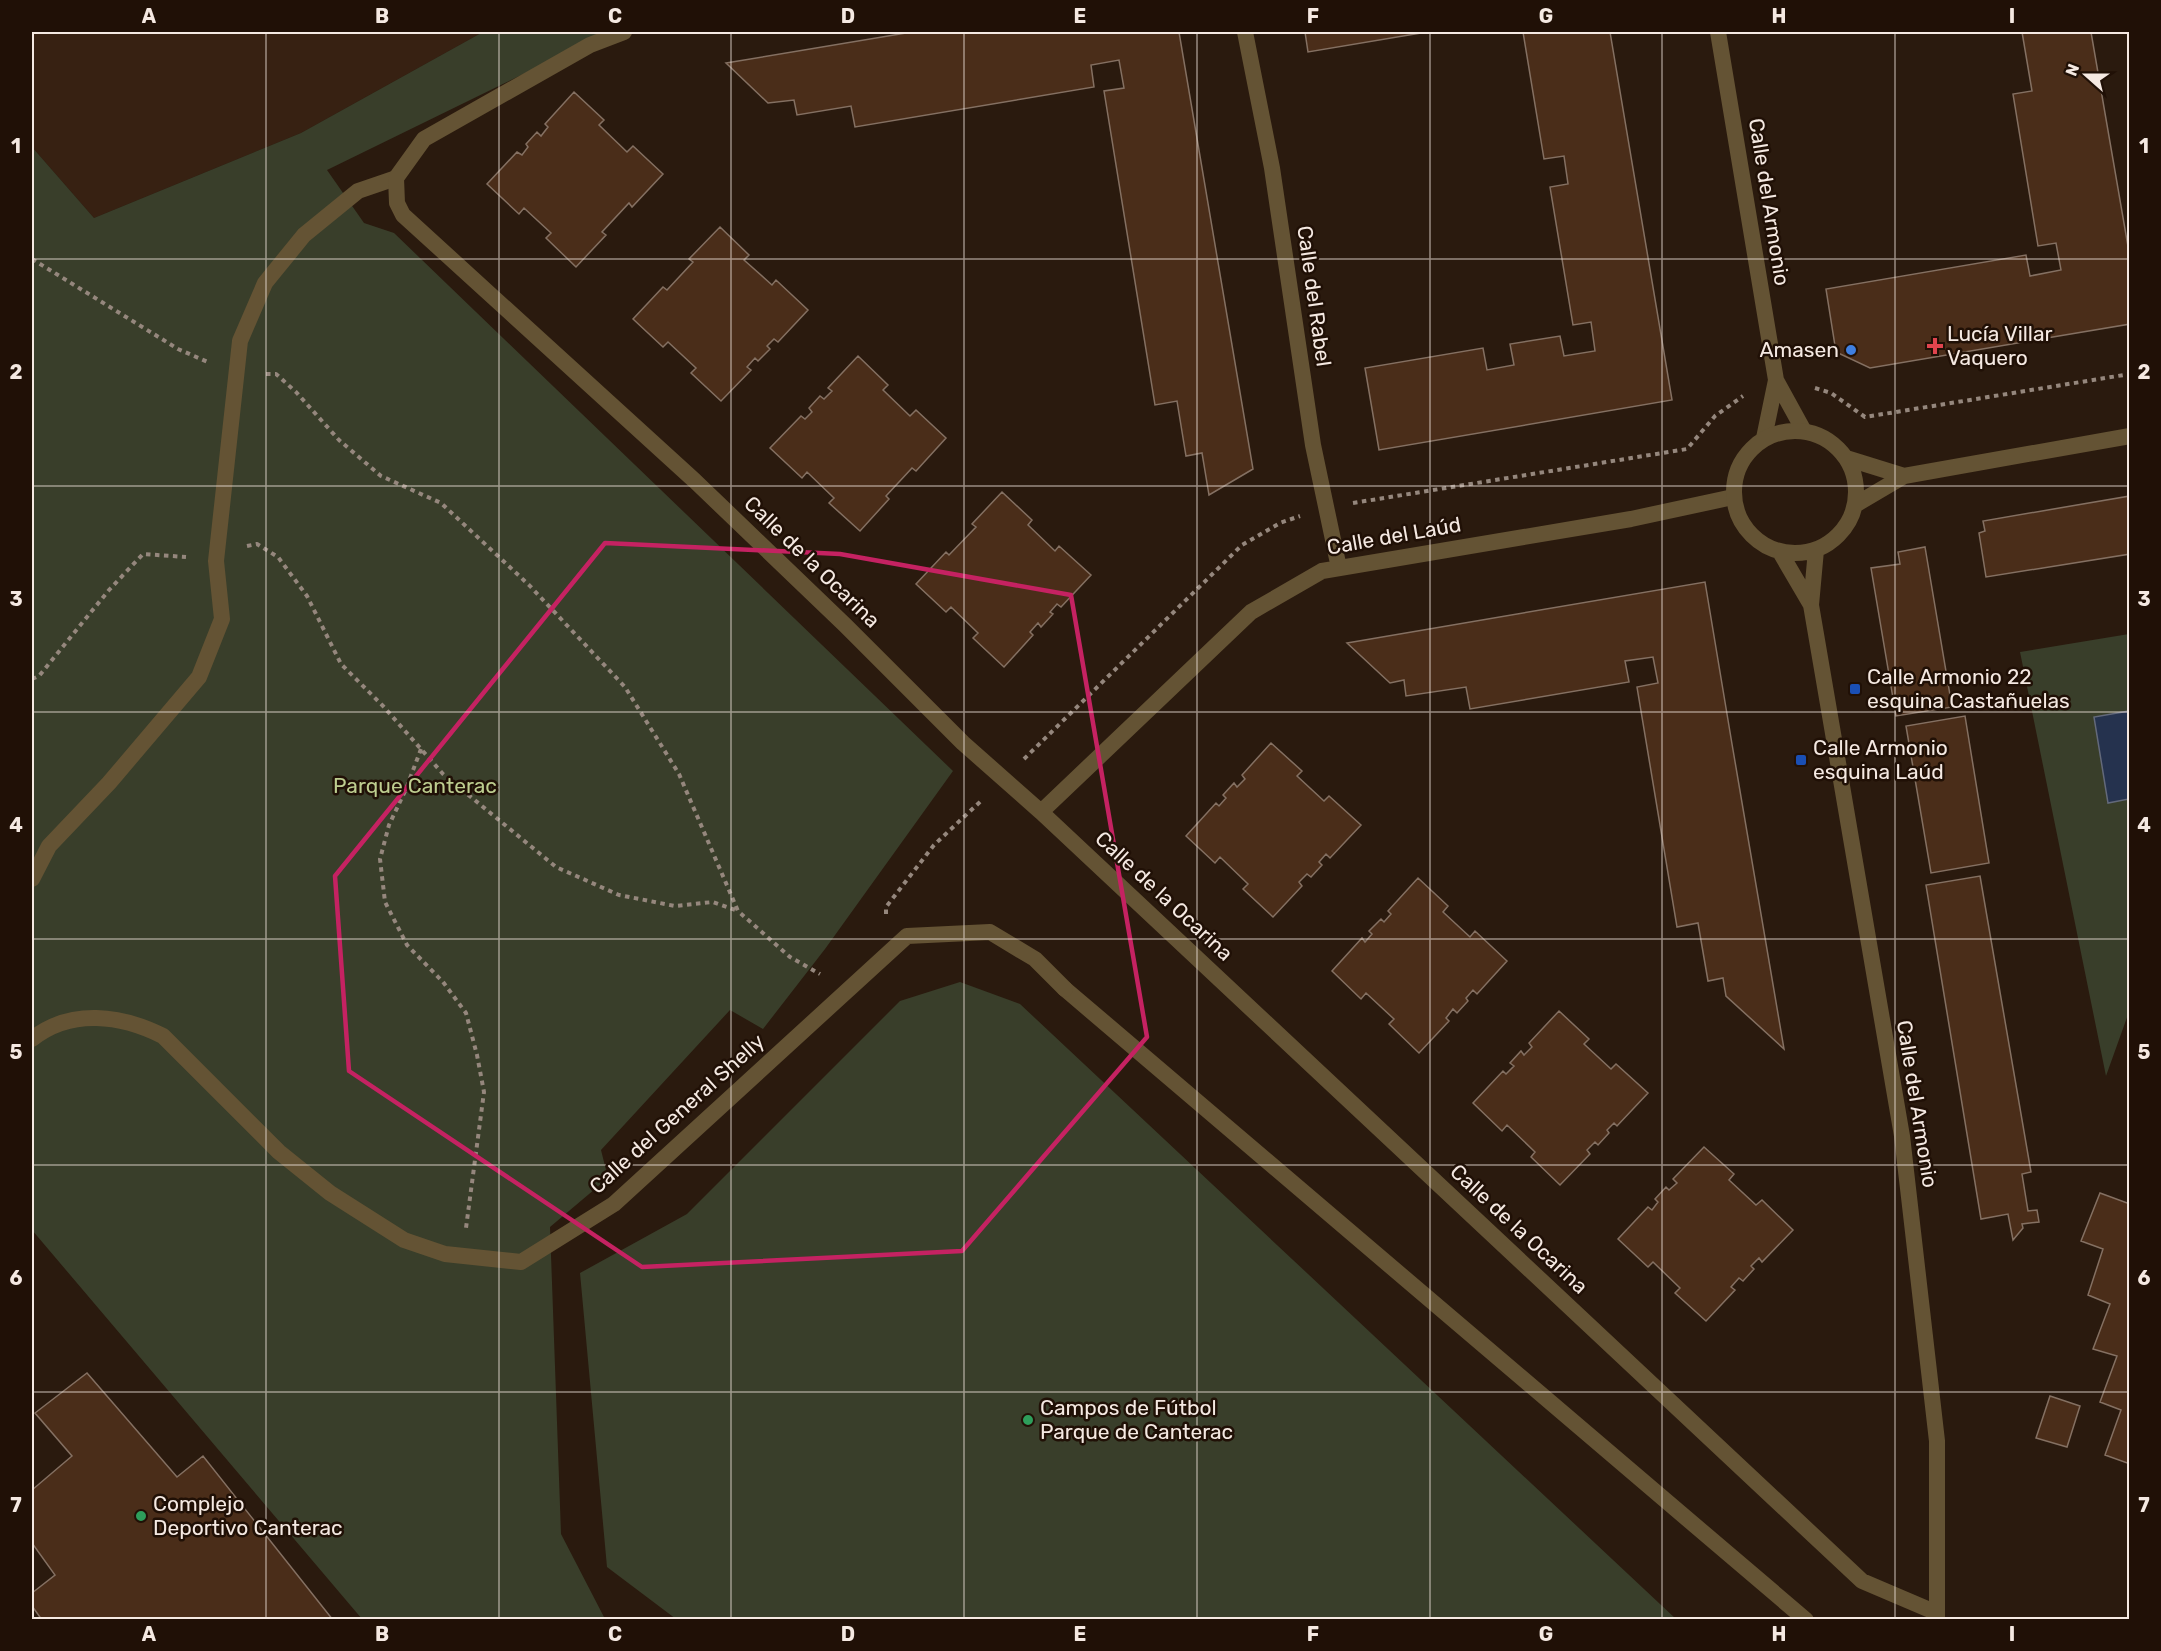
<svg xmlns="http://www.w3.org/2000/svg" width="2161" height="1651" font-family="Rubik,sans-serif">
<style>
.built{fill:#372112}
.green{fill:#393e2a}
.water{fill:#25324e;stroke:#63697a;stroke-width:1.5}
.building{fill:#4a2d19;stroke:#847062;stroke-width:1.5}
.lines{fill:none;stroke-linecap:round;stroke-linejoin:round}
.path{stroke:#95877d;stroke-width:4;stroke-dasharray:4.5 4.5;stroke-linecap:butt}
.service{stroke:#645334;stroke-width:16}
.pedestrian{stroke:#645334;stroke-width:16}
.minor{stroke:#645334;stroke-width:16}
.tertiary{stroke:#645334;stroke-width:16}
.marked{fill:none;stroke:#c52262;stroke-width:4.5;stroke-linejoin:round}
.grid{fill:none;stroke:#f5e9e2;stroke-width:1.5;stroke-opacity:0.55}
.health-dot{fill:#e0444e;stroke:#201006;stroke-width:2}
.shop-dot{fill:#3f7fe0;stroke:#201006;stroke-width:2}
.transit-dot{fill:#1a4fb4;stroke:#201006;stroke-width:2}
.leisure-dot{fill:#2e9e5b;stroke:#201006;stroke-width:2}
.labels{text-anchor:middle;stroke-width:5;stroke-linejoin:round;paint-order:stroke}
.street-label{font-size:21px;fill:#f5e9e2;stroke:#201006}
.poi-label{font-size:21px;fill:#f5e9e2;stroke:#201006;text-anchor:start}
.park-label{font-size:21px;fill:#bdcd8f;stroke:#201006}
.neatline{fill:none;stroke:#f5e9e2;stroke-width:2}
.grid-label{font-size:20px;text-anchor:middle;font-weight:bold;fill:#f5e9e2}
</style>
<rect width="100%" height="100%" fill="#2a1a0e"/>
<path class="built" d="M 32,32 L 483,32 L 301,133 L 94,218 L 32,147 Z"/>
<path class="green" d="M 483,32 L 609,32 L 327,170 L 364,223 L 394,233 L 953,771 L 825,949 L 763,1029 L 730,1010 L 601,1150 L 608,1178 L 550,1227 L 561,1534 L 605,1619 L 362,1619 L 32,1230 L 32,147 L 94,218 L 301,133 Z
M 2129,634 L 2130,1009 L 2106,1076 L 2020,652 Z
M 960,982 L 1020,1004 L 1676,1619 L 676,1619 L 607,1567 L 580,1273 L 687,1214 L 900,1001 Z"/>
<path class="water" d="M 2129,711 L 2129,799 L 2108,803 L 2094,717 Z"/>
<path class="building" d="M 912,32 L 1179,32 L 1253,469 L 1209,495 L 1202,453 L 1186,456 L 1177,401 L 1155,405 L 1104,91 L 1124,88 L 1119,60 L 1091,65 L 1094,87 L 855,127 L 851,106 L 797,115 L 794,100 L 768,103 L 726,63 Z
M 1305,32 L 1427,32 L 1308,52 Z
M 1523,32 L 1610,32 L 1672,400 L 1379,450 L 1365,368 L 1483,348 L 1487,370 L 1514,365 L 1510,344 L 1560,336 L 1564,356 L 1595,351 L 1591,322 L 1573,325 L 1550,187 L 1568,184 L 1564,156 L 1544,159 Z
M 2022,32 L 2091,32 L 2130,258 L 2130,324 L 1870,368 L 1836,352 L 1826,289 L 2026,255 L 2030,276 L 2061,270 L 2056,243 L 2038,246 L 2013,94 L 2032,91 Z
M 574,92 L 604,120 L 599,125 L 627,152 L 633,146 L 663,174 L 632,207 L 629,203 L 602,232 L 606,235 L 576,267 L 546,238 L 551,233 L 524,208 L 519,214 L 487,184 L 517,152 L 522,155 L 528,147 L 526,144 L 537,132 L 541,136 L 548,127 L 545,124 Z
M 720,227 L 749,255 L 744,260 L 772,285 L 776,280 L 808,310 L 778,342 L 774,339 L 767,346 L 770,349 L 758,361 L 755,358 L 747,367 L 751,370 L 721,401 L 691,373 L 696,368 L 668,342 L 663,347 L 633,319 L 663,287 L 667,290 L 693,262 L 689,259 Z
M 858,356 L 888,385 L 883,390 L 910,416 L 916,410 L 946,438 L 916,471 L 912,468 L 886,496 L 889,499 L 860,531 L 829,503 L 834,498 L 807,472 L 802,478 L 770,448 L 801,416 L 805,419 L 812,412 L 809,408 L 820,396 L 824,399 L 832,391 L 828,388 Z
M 1002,492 L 1032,520 L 1028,525 L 1055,551 L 1059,546 L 1091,575 L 1061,607 L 1057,604 L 1050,612 L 1053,614 L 1041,627 L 1038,623 L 1030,632 L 1033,635 L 1004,667 L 973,638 L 978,633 L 951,607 L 946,612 L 916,584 L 946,552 L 949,555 L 976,527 L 972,524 Z
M 2130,496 L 2130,554 L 1986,577 L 1979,533 L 1985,531 L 1983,521 Z
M 1925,547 L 1952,707 L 1896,716 L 1871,568 L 1900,564 L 1898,552 Z
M 1705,582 L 1732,744 L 1784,1049 L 1726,996 L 1723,978 L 1708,981 L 1698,923 L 1677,927 L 1637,687 L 1658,683 L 1653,657 L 1625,661 L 1629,682 L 1470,709 L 1466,687 L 1406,696 L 1404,680 L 1390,683 L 1347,643 Z
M 1965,716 L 1989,863 L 1931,873 L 1906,726 Z
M 1271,743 L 1302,771 L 1297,776 L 1324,801 L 1329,796 L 1361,825 L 1330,858 L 1326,854 L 1319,862 L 1322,865 L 1311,877 L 1307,874 L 1299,882 L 1302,886 L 1273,917 L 1243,889 L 1248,884 L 1220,857 L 1215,863 L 1186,836 L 1216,803 L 1219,806 L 1226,798 L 1223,795 L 1234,783 L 1237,787 L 1245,779 L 1242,775 Z
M 1980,876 L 2031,1172 L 2022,1174 L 2028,1211 L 2037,1210 L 2039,1222 L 2022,1224 L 2023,1228 L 2013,1240 L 2008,1214 L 1981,1219 L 1926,885 Z
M 1418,878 L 1448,906 L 1443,912 L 1470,937 L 1475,931 L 1507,961 L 1477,994 L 1473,990 L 1466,998 L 1468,1001 L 1457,1013 L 1453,1009 L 1446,1018 L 1449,1021 L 1419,1053 L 1389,1024 L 1394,1019 L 1366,993 L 1361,999 L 1332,971 L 1362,938 L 1365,942 L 1372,934 L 1369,931 L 1381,919 L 1384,922 L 1391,914 L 1388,911 Z
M 1559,1011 L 1589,1039 L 1584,1044 L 1611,1069 L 1616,1064 L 1648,1093 L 1617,1126 L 1614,1123 L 1607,1130 L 1609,1133 L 1598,1145 L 1595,1142 L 1587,1150 L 1590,1154 L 1560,1185 L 1531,1157 L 1535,1152 L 1507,1125 L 1502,1131 L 1473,1103 L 1503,1071 L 1506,1074 L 1514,1066 L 1510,1063 L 1521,1051 L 1524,1055 L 1532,1047 L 1529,1043 Z
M 1704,1147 L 1734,1174 L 1729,1180 L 1756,1205 L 1762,1200 L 1793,1230 L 1762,1262 L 1759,1258 L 1751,1266 L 1754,1269 L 1743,1281 L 1739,1278 L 1731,1287 L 1735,1290 L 1706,1321 L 1675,1293 L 1680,1288 L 1653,1262 L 1648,1267 L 1618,1239 L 1648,1207 L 1652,1210 L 1658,1202 L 1655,1199 L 1666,1187 L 1669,1190 L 1677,1183 L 1673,1179 Z
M 2100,1193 L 2130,1204 L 2130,1464 L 2105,1455 L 2121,1410 L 2100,1402 L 2117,1356 L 2093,1349 L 2110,1304 L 2088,1295 L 2103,1249 L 2081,1241 Z
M 87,1373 L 177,1477 L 203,1456 L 333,1620 L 42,1620 L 32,1606 L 32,1593 L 55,1575 L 32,1543 L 32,1490 L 72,1456 L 35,1413 Z
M 2050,1396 L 2080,1406 L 2067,1447 L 2036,1438 Z"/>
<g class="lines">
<path class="path" d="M 32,259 L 178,349 L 210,363
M 266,374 L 276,374 L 296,392 L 339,440 L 381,476 L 441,503 L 529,585 L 625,687 L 679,774 L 738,911 L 790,957 L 820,974
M 1815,388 L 1831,393 L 1865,417 L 2130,374
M 1353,503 L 1687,449 L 1715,416 L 1743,396
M 247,546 L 257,544 L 278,557 L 307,596 L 341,664 L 383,706 L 443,774 L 556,867 L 619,895 L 675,906 L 713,902 L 738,911
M 32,679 L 39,676 L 109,590 L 143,554 L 186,557
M 421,749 L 406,789 L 389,825 L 380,859 L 385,902 L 407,945 L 443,982 L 466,1013 L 477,1055 L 484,1092 L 466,1228
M 1024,759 L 1242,545 L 1280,523 L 1300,516
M 886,914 L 886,907 L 934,845 L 982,800"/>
<path class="service" d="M 1065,989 L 1806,1620"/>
<path class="pedestrian" d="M 32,879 L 49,846 L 109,783 L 199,677 L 222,619 L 216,561 L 240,341 L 265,283 L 304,235 L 358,191 L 396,178"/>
<path class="minor" d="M 624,32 L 590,45 L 424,139 L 396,178 L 397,203 L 403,215 L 695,481 L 845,625 L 963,743 L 1041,812 L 1862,1581 L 1937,1613
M 1245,32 L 1272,168 L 1313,445 L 1339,568
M 1718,32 L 1776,380 L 1804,431
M 1764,438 L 1776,380
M 1041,812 L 1251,612 L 1322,571 L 1631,519 L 1733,497
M 32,1039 C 71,1008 121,1015 163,1036 L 279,1152 L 330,1193 L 404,1240 L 445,1254 L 521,1262 L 614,1204 L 907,936 L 990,932 L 1035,959 L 1065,989"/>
<path class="tertiary" d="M1734 492a61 61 0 1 1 122 0a61 61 0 1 1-122 0Z
M 1846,458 L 1904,476
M 1855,505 L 1904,476 L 2130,436
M 1816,550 L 1811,605 L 1902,1136 L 1937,1441 L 1937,1620
M 1780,552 L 1811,605"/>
</g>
<path class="marked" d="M 605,543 L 840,554 L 1071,595 L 1147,1037 L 962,1251 L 642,1267 L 349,1071 L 335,876 Z"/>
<path class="grid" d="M 266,32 L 266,1620M 499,32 L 499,1620M 731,32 L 731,1620M 964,32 L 964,1620M 1197,32 L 1197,1620M 1430,32 L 1430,1620M 1662,32 L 1662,1620M 1895,32 L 1895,1620M 32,259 L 2130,259M 32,486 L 2130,486M 32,712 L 2130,712M 32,939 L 2130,939M 32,1165 L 2130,1165M 32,1392 L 2130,1392"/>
<path class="health-dot" d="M1932 337h6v6h6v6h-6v6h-6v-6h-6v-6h6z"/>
<circle class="shop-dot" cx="1851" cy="350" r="6"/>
<g class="transit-dot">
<rect x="1849" y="683" width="12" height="12" rx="3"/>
<rect x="1795" y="754" width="12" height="12" rx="3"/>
</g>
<g class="leisure-dot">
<circle cx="1028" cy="1420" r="6"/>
<circle cx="141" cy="1516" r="6"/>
</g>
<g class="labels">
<g class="street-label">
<text transform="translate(1769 202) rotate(81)" y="7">Calle del Armonio</text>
<text transform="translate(1314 296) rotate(82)" y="7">Calle del Rabel</text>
<text transform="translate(1394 536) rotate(-10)" y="7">Calle del Laúd</text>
<text transform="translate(812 562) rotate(44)" y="7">Calle de la Ocarina</text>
<text transform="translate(1164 896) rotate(43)" y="7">Calle de la Ocarina</text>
<text transform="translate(1917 1104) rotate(81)" y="7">Calle del Armonio</text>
<text transform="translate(677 1114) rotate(-42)" y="7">Calle del General Shelly</text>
<text transform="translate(1519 1229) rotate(43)" y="7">Calle de la Ocarina</text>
</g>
<g class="poi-label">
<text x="1947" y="341">Lucía Villar<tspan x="1947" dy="24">Vaquero</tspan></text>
<text x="1839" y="357" text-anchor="end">Amasen</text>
<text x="1867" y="684">Calle Armonio 22<tspan x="1867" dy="24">esquina Castañuelas</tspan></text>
<text x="1813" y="755">Calle Armonio<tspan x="1813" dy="24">esquina Laúd</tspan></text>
<text x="1040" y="1415">Campos de Fútbol<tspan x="1040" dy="24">Parque de Canterac</tspan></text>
<text x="153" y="1511">Complejo<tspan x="153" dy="24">Deportivo Canterac</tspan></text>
</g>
<g class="park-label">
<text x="415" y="793">Parque Canterac</text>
</g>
</g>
<rect width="2161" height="1651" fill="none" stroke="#201006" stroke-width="66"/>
<g transform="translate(2086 75) rotate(291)" stroke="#201006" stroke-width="4.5" paint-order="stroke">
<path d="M0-4.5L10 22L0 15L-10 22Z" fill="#f5e9e2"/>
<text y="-9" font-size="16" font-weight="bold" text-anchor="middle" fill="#f5e9e2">N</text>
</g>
<rect x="33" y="33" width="2095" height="1585" class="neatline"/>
<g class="grid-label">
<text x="149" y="23">A</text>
<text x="382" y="23">B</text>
<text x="615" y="23">C</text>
<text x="848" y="23">D</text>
<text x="1080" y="23">E</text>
<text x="1313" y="23">F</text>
<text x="1546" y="23">G</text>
<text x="1779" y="23">H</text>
<text x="2012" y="23">I</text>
<text x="16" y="153">1</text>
<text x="2144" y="153">1</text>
<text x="16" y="379">2</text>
<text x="2144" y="379">2</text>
<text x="16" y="606">3</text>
<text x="2144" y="606">3</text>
<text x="16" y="832">4</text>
<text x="2144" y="832">4</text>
<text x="16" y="1059">5</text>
<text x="2144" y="1059">5</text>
<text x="16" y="1285">6</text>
<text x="2144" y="1285">6</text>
<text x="16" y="1512">7</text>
<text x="2144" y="1512">7</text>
<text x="149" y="1641">A</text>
<text x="382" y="1641">B</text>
<text x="615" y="1641">C</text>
<text x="848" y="1641">D</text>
<text x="1080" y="1641">E</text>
<text x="1313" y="1641">F</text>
<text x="1546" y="1641">G</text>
<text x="1779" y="1641">H</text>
<text x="2012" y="1641">I</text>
</g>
</svg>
